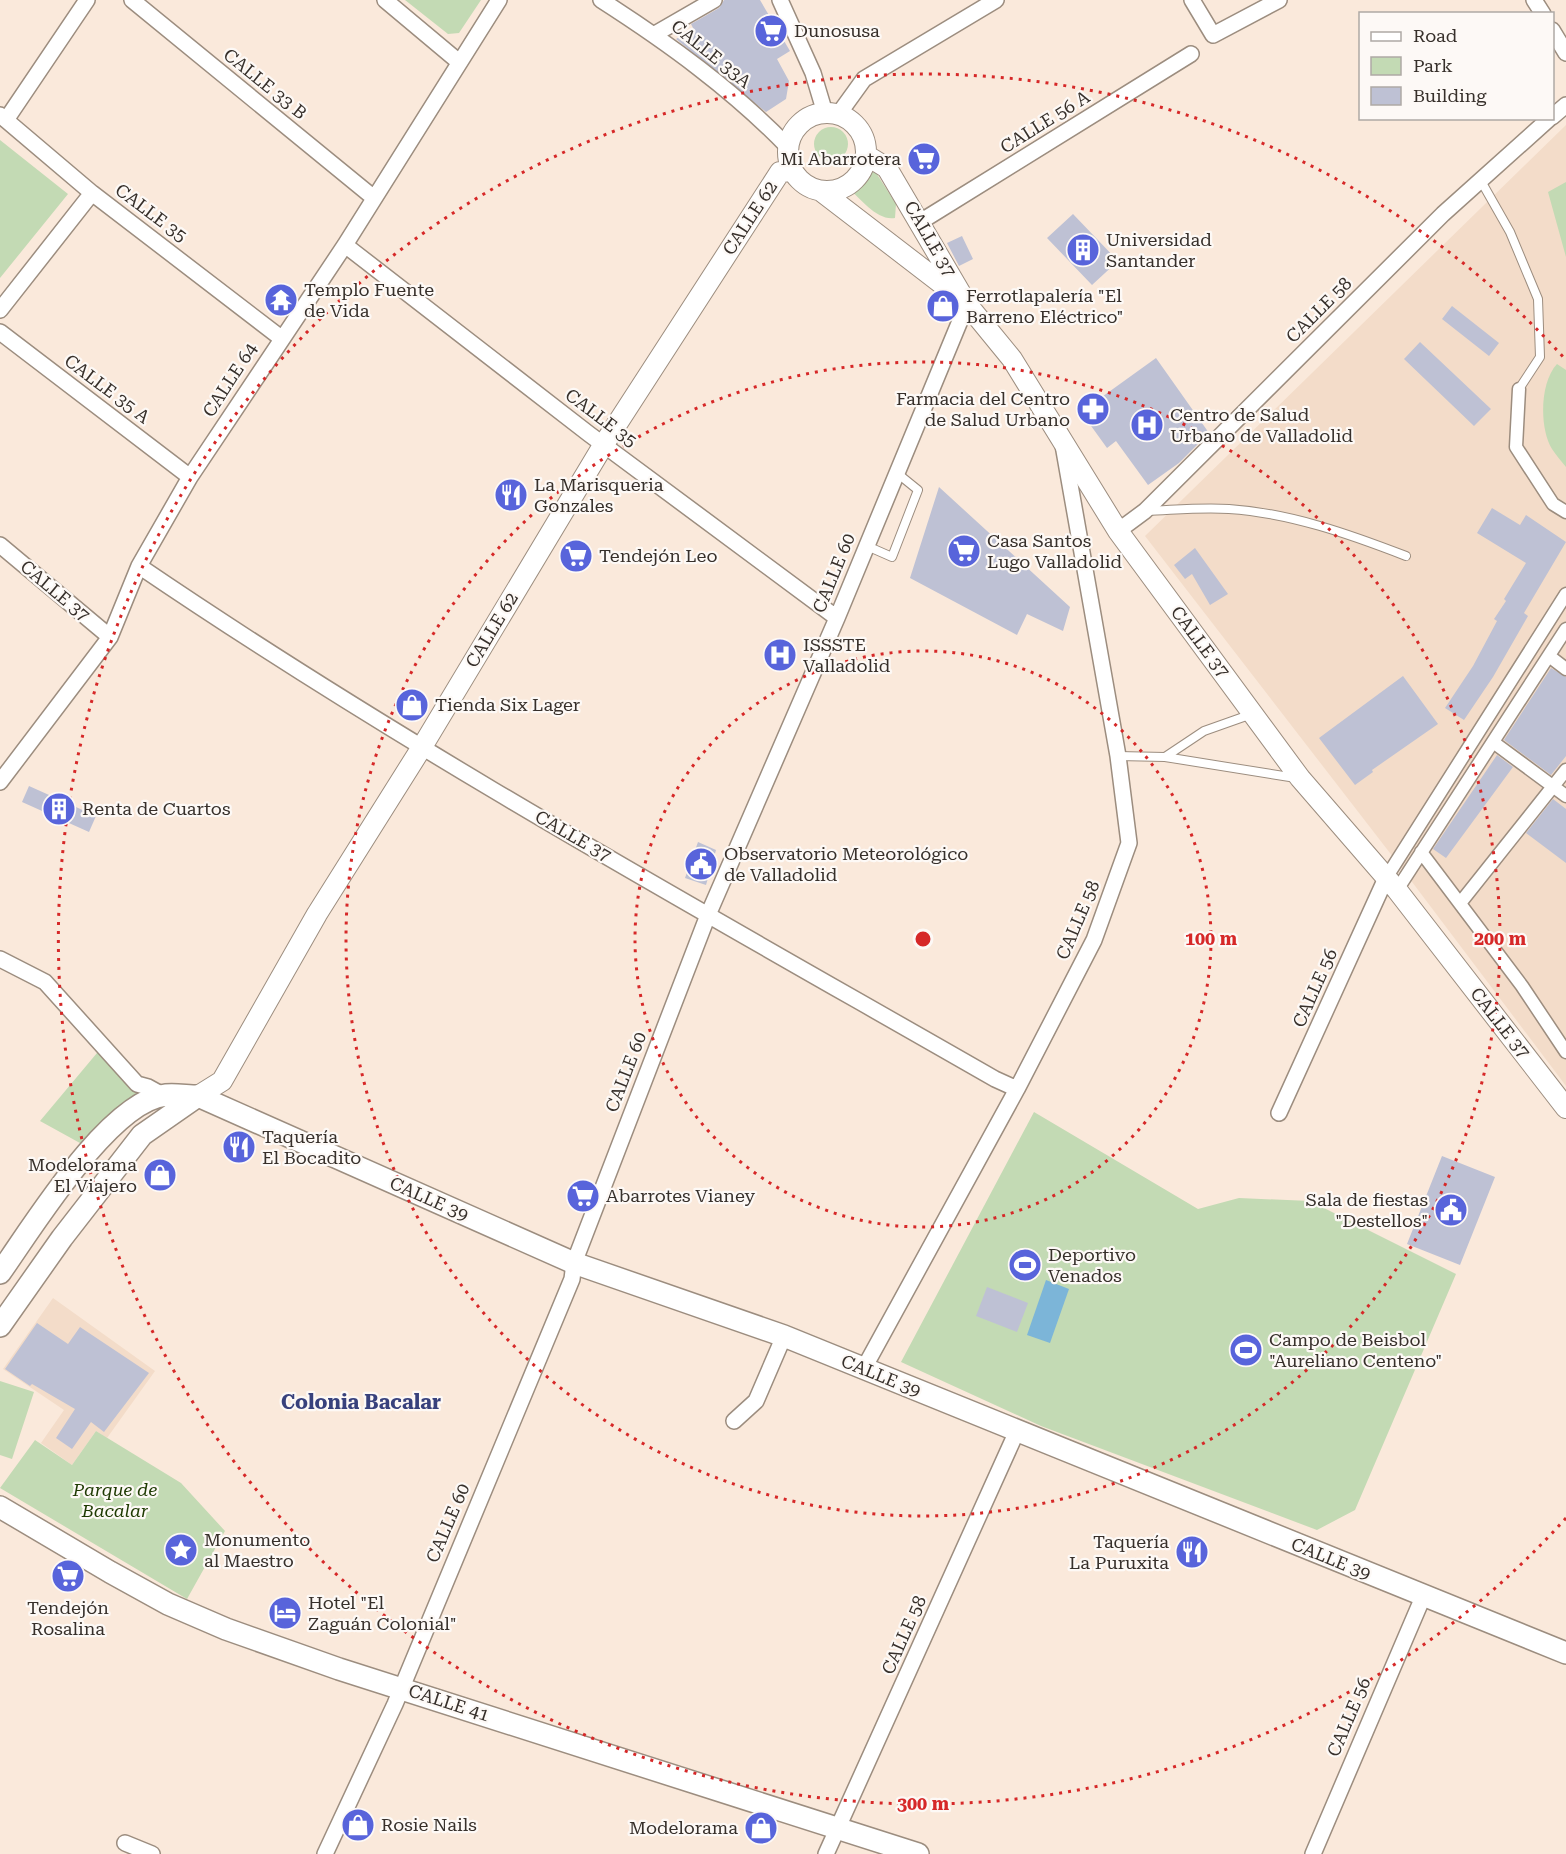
<svg xmlns="http://www.w3.org/2000/svg" width="1566" height="1854" font-family="'Roboto Serif',serif">
<style>
.built{fill:#f3dcc9}
.green{fill:#c3dab4}
.water{fill:#7cb5d8}
.building{fill:#bec1d4}
.lines{fill:none;stroke-linecap:round;stroke-linejoin:round}
.service-casing{stroke:#9c8d7f;stroke-width:10}
.pedestrian-casing{stroke:#9c8d7f;stroke-width:15}
.minor-casing{stroke:#9c8d7f;stroke-width:18}
.tertiary-casing{stroke:#9c8d7f;stroke-width:22}
.secondary-casing{stroke:#9c8d7f;stroke-width:24}
.service{stroke:#fff;stroke-width:8}
.pedestrian{stroke:#fff;stroke-width:12}
.minor{stroke:#fff;stroke-width:15}
.tertiary{stroke:#fff;stroke-width:20}
.secondary{stroke:#fff;stroke-width:21}
.ring{fill:none;stroke:#d62828;stroke-width:3;stroke-dasharray:3 6}
.labels{text-anchor:middle;stroke-width:4.5;stroke-linejoin:round;paint-order:stroke}
.poi-label{font-size:18px;fill:#37302b;stroke:#fdf9f6;text-anchor:start}
.street-label{font-size:18px;fill:#37302b;stroke:#fdf9f6}
.park-label{font-size:18px;font-style:italic;fill:#1e3a02;stroke:#fdf9f6}
.neighbourhood-label{font-size:20px;font-weight:bold;fill:#38417c;stroke:#fdf9f6}
.centre{fill:#d62828;stroke:#fdf9f6;stroke-width:3}
.ring-label{font-size:18px;text-anchor:middle;font-weight:bold;fill:#d62828;stroke:#fdf9f6;stroke-width:4.5;stroke-linejoin:round;paint-order:stroke}
</style>
<rect width="100%" height="100%" fill="#fae9db"/>
<path class="built" d="M 1566,125 L 1566,1086 L 1400,866 L 1145,536 Z
M 53,1298 L 155,1371 L 107,1438 L 96,1431 L 72,1465 L 41,1443 L 64,1410 L 3,1369 Z"/>
<path class="green" d="M 405,0 L 481,0 L 459,33 L 448,34 Z
M814 144a17 17 0 1 1 34 0a17 17 0 1 1-34 0Z
M 0,140 L 68,194 L 0,278 Z
M 873,168 L 896,204 L 895,218 C 877,221 861,199 848,188 Z
M 1566,182 L 1566,257 L 1548,192 Z
M 1557,364 L 1566,370 L 1566,467 C 1561,461 1556,455 1552,449 C 1539,428 1540,382 1557,364 Z
M 102,1047 L 137,1084 L 138,1105 L 89,1148 L 40,1121 Z
M 1034,1112 L 1198,1209 L 1239,1198 L 1310,1201 L 1456,1274 L 1355,1510 L 1317,1530 L 1041,1426 L 901,1362 Z
M 0,1381 L 34,1392 L 12,1459 L 0,1455 Z
M 96,1431 L 181,1483 L 225,1531 L 187,1599 L 0,1488 L 35,1440 L 72,1465 Z"/>
<path class="water" d="M 1046,1280 L 1069,1289 L 1050,1343 L 1027,1335 Z"/>
<path class="building" d="M 724,0 L 760,0 L 790,51 L 777,59 L 789,81 L 786,99 L 766,112 L 676,39 L 693,28 L 691,24 L 719,8 Z
M 1073,214 L 1118,261 L 1092,285 L 1047,238 Z
M 962,236 L 973,259 L 959,266 L 947,243 Z
M 1452,306 L 1499,343 L 1489,356 L 1442,319 Z
M 1420,342 L 1491,409 L 1474,426 L 1404,359 Z
M 1156,358 L 1209,433 L 1179,463 L 1148,485 L 1116,441 L 1107,448 L 1081,412 Z
M 939,487 L 1070,607 L 1063,631 L 1027,614 L 1017,635 L 910,578 Z
M 1492,508 L 1520,525 L 1526,515 L 1566,542 L 1524,613 L 1528,616 L 1493,677 L 1464,720 L 1445,708 L 1473,666 L 1497,621 L 1494,619 L 1506,601 L 1504,599 L 1526,563 L 1477,533 Z
M 1195,548 L 1228,594 L 1210,605 L 1192,574 L 1185,579 L 1174,565 Z
M 1551,668 L 1566,677 L 1566,756 L 1551,775 L 1504,740 Z
M 1403,676 L 1438,724 L 1372,770 L 1373,772 L 1355,785 L 1319,738 Z
M 1497,755 L 1513,767 L 1446,858 L 1433,849 Z
M 29,786 L 96,816 L 89,832 L 22,802 Z
M 1553,799 L 1566,809 L 1566,863 L 1526,833 Z
M 698,842 L 716,850 L 706,885 L 685,878 Z
M 1442,1156 L 1495,1177 L 1460,1265 L 1407,1244 Z
M 987,1287 L 1028,1303 L 1017,1332 L 976,1316 Z
M 37,1323 L 68,1344 L 80,1327 L 149,1373 L 104,1432 L 91,1422 L 72,1449 L 56,1438 L 75,1409 L 32,1384 L 30,1386 L 5,1369 Z
M 750,1816 L 777,1825 L 772,1840 L 745,1831 Z"/>
<g class="lines">
<g class="service-casing">
<path id="service" d="M 1481,181 L 1510,232 L 1538,299 L 1540,357 L 1519,389
M 1147,511 C 1174,510 1202,507 1229,509 C 1290,513 1349,534 1406,556
M 867,546 L 892,557 L 918,490 L 897,473
M 1252,714 L 1204,731 L 1165,757 L 1296,778
M 1118,756 L 1165,757"/>
</g>
<g class="pedestrian-casing">
<path id="pedestrian" d="M 1519,389 L 1516,447 L 1553,504 L 1566,512
M 1549,656 L 1566,669
M 1493,742 L 1566,796
M 1421,852 L 1522,986 L 1566,1052
M 1386,878 L 1566,594
M 1397,890 L 1566,629
M 1461,902 L 1566,770"/>
</g>
<g class="minor-casing">
<path id="minor" d="M 132,0 L 374,198
M 385,0 L 459,62
M 601,0 C 668,43 733,90 788,147
M 780,0 L 813,73 L 825,113
M 1192,0 L 1213,35 L 1279,0
M 1534,0 L 1543,14
M 1552,30 L 1566,53
M 655,34 L 714,0
M 0,115 L 92,193 L 281,338
M 838,115 L 864,79 L 996,0
M 1552,117 L 1566,105
M 6,120 L 87,0
M 920,222 L 1191,54
M 345,245 L 589,434 L 837,618
M 0,310 L 92,193
M 0,332 L 190,477
M 1118,531 L 1145,511 L 1443,214 L 1550,118
M 0,545 L 110,637
M 139,566 C 414,753 707,914 995,1079 L 1017,1089
M 0,782 L 110,637 L 139,566 L 190,477 L 345,245 L 499,0
M 0,959 L 45,982 L 137,1084 L 148,1087 L 168,1098
M 1279,1113 L 1386,878
M 863,1370 L 1017,1089 L 1094,940 L 1129,843 L 1118,756 L 1063,445
M 734,1421 L 756,1401 L 784,1336
M 125,1843 L 152,1854
M 325,1854 L 395,1704 L 572,1279 L 574,1263 L 708,915 L 837,618 L 967,304
M 826,1854 L 1017,1431
M 1313,1854 L 1423,1597"/>
</g>
<g class="tertiary-casing">
<path id="tertiary" d="M788 152a39 39 0 1 1 78 0a39 39 0 1 1-78 0Z
M 866,155 L 887,168 L 967,304 L 1012,359 L 1118,531 L 1300,778 L 1397,890 L 1566,1108
M 821,191 L 959,297
M 198,1096 L 222,1081 L 317,914 L 422,747 L 604,444 L 780,172 L 793,171"/>
</g>
<g class="secondary-casing">
<path id="secondary" d="M 0,1273 C 32,1228 109,1101 166,1095 C 176,1094 188,1096 198,1096 L 574,1263 L 784,1336 L 1566,1653
M 0,1326 L 62,1238 L 142,1135 L 198,1096
M 0,1507 L 110,1572 L 168,1604 L 226,1629 L 339,1669 L 918,1854"/>
</g>
<use href="#service" class="service"/>
<use href="#pedestrian" class="pedestrian"/>
<use href="#minor" class="minor"/>
<use href="#tertiary" class="tertiary"/>
<use href="#secondary" class="secondary"/>
</g>
<g class="ring">
<circle cx="923" cy="939" r="288"/>
<circle cx="923" cy="939" r="577"/>
<path d="M1566 1518A865 865 0 1 1 1566 360"/>
</g>
<defs>
<g id="supermarket-disc" transform="scale(1.725)"><circle r="9.5" fill="#5864db" stroke="#fdf9f6"/><path d="M-6-5.5h2.5l.6 2H6L4.5 2H-2.5L-4.4-4H-6ZM-1.5 3.2a1.3 1.3 0 1 0 .1 0ZM3 3.2a1.3 1.3 0 1 0 .1 0Z" fill="#fff"/></g>
<g id="building-disc" transform="scale(1.725)"><circle r="9.5" fill="#5864db" stroke="#fdf9f6"/><path d="M-4-6H4V6H1V3H-1V6H-4ZM-2.5-4.3h1.7v1.8h-1.7ZM.8-4.3h1.7v1.8H.8ZM-2.5-1h1.7V.8h-1.7ZM.8-1h1.7V.8H.8Z" fill="#fff"/></g>
<g id="temple-disc" transform="scale(1.725)"><circle r="9.5" fill="#5864db" stroke="#fdf9f6"/><path d="M0-6L5-2H3V0L6.5 2.5H4V6H1.5V3h-3V6H-4V2.5H-6.5L-3 0V-2H-5Z" fill="#fff"/></g>
<g id="shop-disc" transform="scale(1.725)"><circle r="9.5" fill="#5864db" stroke="#fdf9f6"/><path d="M-5-2.5h2.3a2.7 3.5 0 0 1 5.4 0H5L5.5 6h-11ZM-1.5-2.5h3a1.5 2.3 0 0 0-3 0Z" fill="#fff"/></g>
<g id="pharmacy-disc" transform="scale(1.725)"><circle r="9.5" fill="#5864db" stroke="#fdf9f6"/><path d="M-2-6h4v4h4v4h-4v4h-4v-4h-4v-4h4Z" fill="#fff"/></g>
<g id="hospital-disc" transform="scale(1.725)"><circle r="9.5" fill="#5864db" stroke="#fdf9f6"/><path d="M-5-5h3v3.5h4V-5h3V5h-3V1.5h-4V5h-3Z" fill="#fff"/></g>
<g id="restaurant-disc" transform="scale(1.725)"><circle r="9.5" fill="#5864db" stroke="#fdf9f6"/><path d="M-5-6h1v4h1v-4h1v4h1v-4h1v5L-1.5 .5V6h-2V.5L-5-1ZM5-6V6H3V1.5H1.5Q1.5-4 5-6Z" fill="#fff"/></g>
<g id="civic-disc" transform="scale(1.725)"><circle r="9.5" fill="#5864db" stroke="#fdf9f6"/><path d="M-.6-6.5H3V-4.5H.6V-3L4-1V1h2V6H-6V1h2V-1L-.6-3ZM-1.2 2.5V6h2.4V2.5Z" fill="#fff"/></g>
<g id="stadium-disc" transform="scale(1.725)"><circle r="9.5" fill="#5864db" stroke="#fdf9f6"/><path d="M0-5a6.5 5 0 1 0 0 10a6.5 5 0 1 0 0-10ZM-3.5-1.8h7v3.6h-7Z" fill="#fff"/></g>
<g id="sight-disc" transform="scale(1.725)"><circle r="9.5" fill="#5864db" stroke="#fdf9f6"/><path d="M0-6L1.8-2.2L6-1.7L2.9 1.2L3.7 5.4L0 3.3L-3.7 5.4L-2.9 1.2L-6-1.7L-1.8-2.2Z" fill="#fff"/></g>
<g id="hotel-disc" transform="scale(1.725)"><circle r="9.5" fill="#5864db" stroke="#fdf9f6"/><path d="M-6-4.5h1.5V1H6V5H4.5V3h-9V5H-6ZM-4 0a1.8 1.8 0 1 1 3.6 0ZM.5 0V-2.5h3Q6-2.5 6 0Z" fill="#fff"/></g>
</defs>
<g fill-rule="evenodd">
<use href="#supermarket-disc" x="771" y="31"/>
<use href="#supermarket-disc" x="924" y="159"/>
<use href="#building-disc" x="1083" y="250"/>
<use href="#temple-disc" x="281" y="300"/>
<use href="#shop-disc" x="943" y="306"/>
<use href="#pharmacy-disc" x="1093" y="409"/>
<use href="#hospital-disc" x="1147" y="425"/>
<use href="#restaurant-disc" x="511" y="495"/>
<use href="#supermarket-disc" x="964" y="551"/>
<use href="#supermarket-disc" x="576" y="556"/>
<use href="#hospital-disc" x="780" y="655"/>
<use href="#shop-disc" x="412" y="705"/>
<use href="#building-disc" x="59" y="809"/>
<use href="#civic-disc" x="701" y="864"/>
<use href="#restaurant-disc" x="239" y="1147"/>
<use href="#shop-disc" x="160" y="1175"/>
<use href="#supermarket-disc" x="583" y="1196"/>
<use href="#civic-disc" x="1451" y="1210"/>
<use href="#stadium-disc" x="1025" y="1265"/>
<use href="#stadium-disc" x="1246" y="1350"/>
<use href="#sight-disc" x="181" y="1550"/>
<use href="#restaurant-disc" x="1192" y="1552"/>
<use href="#supermarket-disc" x="68" y="1576"/>
<use href="#hotel-disc" x="285" y="1613"/>
<use href="#shop-disc" x="358" y="1825"/>
<use href="#shop-disc" x="761" y="1828"/>
</g>
<g class="labels">
<g class="poi-label">
<text x="794" y="37">Dunosusa</text>
<text x="901" y="165" text-anchor="end">Mi Abarrotera</text>
<text x="1106" y="246">Universidad<tspan x="1106" dy="21">Santander</tspan></text>
<text x="304" y="296">Templo Fuente<tspan x="304" dy="21">de Vida</tspan></text>
<text x="966" y="302">Ferrotlapalería "El<tspan x="966" dy="21">Barreno Eléctrico"</tspan></text>
<text x="1070" y="405" text-anchor="end">Farmacia del Centro<tspan x="1070" dy="21">de Salud Urbano</tspan></text>
<text x="1170" y="421">Centro de Salud<tspan x="1170" dy="21">Urbano de Valladolid</tspan></text>
<text x="534" y="491">La Marisqueria<tspan x="534" dy="21">Gonzales</tspan></text>
<text x="987" y="547">Casa Santos<tspan x="987" dy="21">Lugo Valladolid</tspan></text>
<text x="599" y="562">Tendejón Leo</text>
<text x="803" y="651">ISSSTE<tspan x="803" dy="21">Valladolid</tspan></text>
<text x="435" y="711">Tienda Six Lager</text>
<text x="82" y="815">Renta de Cuartos</text>
<text x="724" y="860">Observatorio Meteorológico<tspan x="724" dy="21">de Valladolid</tspan></text>
<text x="262" y="1143">Taquería<tspan x="262" dy="21">El Bocadito</tspan></text>
<text x="137" y="1171" text-anchor="end">Modelorama<tspan x="137" dy="21">El Viajero</tspan></text>
<text x="606" y="1202">Abarrotes Vianey</text>
<text x="1428" y="1206" text-anchor="end">Sala de fiestas<tspan x="1428" dy="21">"Destellos"</tspan></text>
<text x="1048" y="1261">Deportivo<tspan x="1048" dy="21">Venados</tspan></text>
<text x="1269" y="1346">Campo de Beisbol<tspan x="1269" dy="21">"Aureliano Centeno"</tspan></text>
<text x="204" y="1546">Monumento<tspan x="204" dy="21">al Maestro</tspan></text>
<text x="1169" y="1548" text-anchor="end">Taquería<tspan x="1169" dy="21">La Puruxita</tspan></text>
<text x="308" y="1609">Hotel "El<tspan x="308" dy="21">Zaguán Colonial"</tspan></text>
<text x="68" y="1614" text-anchor="middle">Tendejón<tspan x="68" dy="21">Rosalina</tspan></text>
<text x="381" y="1831">Rosie Nails</text>
<text x="738" y="1834" text-anchor="end">Modelorama</text>
</g>
<g class="street-label">
<text transform="translate(711 54) rotate(39)" y="6">CALLE 33A</text>
<text transform="translate(265 84) rotate(39)" y="6">CALLE 33 B</text>
<text transform="translate(1045 122) rotate(-32)" y="6">CALLE 56 A</text>
<text transform="translate(151 213) rotate(37)" y="6">CALLE 35</text>
<text transform="translate(750 218) rotate(-57)" y="6">CALLE 62</text>
<text transform="translate(930 239) rotate(60)" y="6">CALLE 37</text>
<text transform="translate(1319 310) rotate(-45)" y="6">CALLE 58</text>
<text transform="translate(230 380) rotate(-57)" y="6">CALLE 64</text>
<text transform="translate(107 389) rotate(37)" y="6">CALLE 35 A</text>
<text transform="translate(601 418) rotate(37)" y="6">CALLE 35</text>
<text transform="translate(834 573) rotate(-68)" y="6">CALLE 60</text>
<text transform="translate(55 591) rotate(40)" y="6">CALLE 37</text>
<text transform="translate(492 630) rotate(-59)" y="6">CALLE 62</text>
<text transform="translate(1200 642) rotate(53)" y="6">CALLE 37</text>
<text transform="translate(573 836) rotate(30)" y="6">CALLE 37</text>
<text transform="translate(1078 920) rotate(-67)" y="6">CALLE 58</text>
<text transform="translate(1315 988) rotate(-66)" y="6">CALLE 56</text>
<text transform="translate(1500 1023) rotate(52)" y="6">CALLE 37</text>
<text transform="translate(626 1072) rotate(-69)" y="6">CALLE 60</text>
<text transform="translate(429 1199) rotate(24)" y="6">CALLE 39</text>
<text transform="translate(881 1376) rotate(22)" y="6">CALLE 39</text>
<text transform="translate(448 1523) rotate(-67)" y="6">CALLE 60</text>
<text transform="translate(1331 1559) rotate(22)" y="6">CALLE 39</text>
<text transform="translate(904 1635) rotate(-66)" y="6">CALLE 58</text>
<text transform="translate(449 1703) rotate(18)" y="6">CALLE 41</text>
<text transform="translate(1349 1717) rotate(-67)" y="6">CALLE 56</text>
</g>
<g class="park-label">
<text x="115" y="1496">Parque de<tspan x="115" dy="21">Bacalar</tspan></text>
</g>
<g class="neighbourhood-label">
<text x="361" y="1409">Colonia Bacalar</text>
</g>
</g>
<circle cx="923" cy="939" r="9" class="centre"/>
<g class="ring-label">
<text x="1211" y="945">100 m</text>
<text x="1500" y="945">200 m</text>
<text x="923" y="1810">300 m</text>
</g>
<rect x="1359" y="12" width="195" height="108" fill="#fdf9f6" stroke="#aea9a5" stroke-width="1.5"/>
<rect x="1371" y="32" width="30" height="9" fill="#ffffff" stroke="#aea9a5" stroke-width="1.5"/>
<text x="1413" y="42" font-size="18" fill="#37302b">Road</text>
<rect x="1371" y="57" width="30" height="18" fill="#c3dab4" stroke="#aea9a5" stroke-width="1.5"/>
<text x="1413" y="72" font-size="18" fill="#37302b">Park</text>
<rect x="1371" y="87" width="30" height="18" fill="#bec1d4" stroke="#aea9a5" stroke-width="1.5"/>
<text x="1413" y="102" font-size="18" fill="#37302b">Building</text>
</svg>
